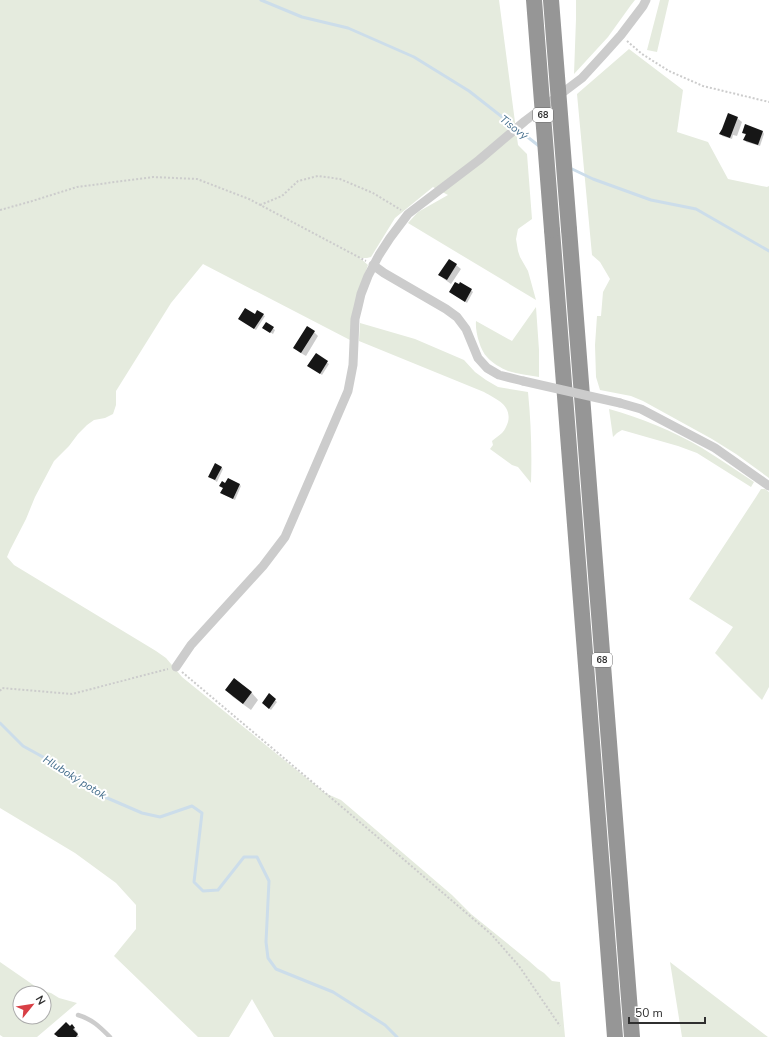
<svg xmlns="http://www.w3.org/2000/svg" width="769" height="1037" font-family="'Nunito Sans',sans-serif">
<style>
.green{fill:#e5ebde;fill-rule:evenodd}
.shadow{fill:#0003}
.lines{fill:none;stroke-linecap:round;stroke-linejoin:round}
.stream{stroke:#ccddea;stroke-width:3}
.building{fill:#161616}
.path{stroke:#ccc;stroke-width:2;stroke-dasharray:2 2;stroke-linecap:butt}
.lane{stroke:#ccc;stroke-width:4.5}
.street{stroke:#ccc;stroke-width:9}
.highway{stroke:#969696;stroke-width:16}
.street-bridge{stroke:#ccc;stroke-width:9}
.highway-bridge{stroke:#969696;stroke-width:16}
.labels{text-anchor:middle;stroke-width:4;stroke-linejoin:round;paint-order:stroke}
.shield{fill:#fff;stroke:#6d6d6d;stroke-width:1}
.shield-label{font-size:9px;font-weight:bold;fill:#2f2f2f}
.water-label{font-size:11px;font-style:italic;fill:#436d8c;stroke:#fff}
</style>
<rect width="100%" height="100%" fill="#fff"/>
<path class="green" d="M 0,0 L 499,0 L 518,145 L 527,154 L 532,219 L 518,229 L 516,239 L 518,251 L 520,257 L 528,271 L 536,300 L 408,223 L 418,212 L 448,195 L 433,187 L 395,218 L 371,257 L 367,258 L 360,258 L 368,265 L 357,295 L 350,340 L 203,264 L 171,303 L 116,391 L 116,405 L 113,414 L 105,418 L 94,420 L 87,425 L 78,434 L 69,446 L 54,461 L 35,497 L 26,519 L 10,550 L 7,557 L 14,565 L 156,651 L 166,658 L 182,677 L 325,793 L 341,800 L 452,895 L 471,914 L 529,961 L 538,969 L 544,973 L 552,981 L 560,982 L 565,1037 L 274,1037 L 252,999 L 229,1037 L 198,1037 L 114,956 L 136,929 L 136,905 L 116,883 L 75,853 L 0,808 Z
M 576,0 L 635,0 L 631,5 L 608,37 L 574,74 L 576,19 Z
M 660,0 L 669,0 L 657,52 L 647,50 Z
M 629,49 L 683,90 L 677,132 L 708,142 L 728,179 L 767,187 L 769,186 L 769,478 L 736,454 L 712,439 L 643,401 L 631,396 L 600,390 L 596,377 L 595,345 L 597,316 L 601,316 L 603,292 L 610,279 L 600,262 L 592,255 L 577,94 Z
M 536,307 L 539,350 L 539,377 C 529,375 518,374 508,371 C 501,368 492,363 487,357 C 480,350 475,331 476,321 L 512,341 Z
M 360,323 L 415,339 L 464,360 L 475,372 L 486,380 L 498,387 L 528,392 C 531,422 532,452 531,483 L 518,467 L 512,465 L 490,449 L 493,445 L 492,441 C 495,438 499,436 502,433 C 505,430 507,425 508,422 C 512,405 496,399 484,392 L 359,341 Z
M 609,409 C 641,418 673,431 702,448 C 720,459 737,471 754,482 L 751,487 L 697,453 L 678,446 L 622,430 L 617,433 L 613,437 Z
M 761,489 L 765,489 L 769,492 L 769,687 L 762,700 L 715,653 L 733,627 L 689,599 L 756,497 Z
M 0,962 L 42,991 L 51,993 L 59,998 L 77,1003 L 37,1037 L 3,1037 L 0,1035 ZM 20,993 L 44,993 L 44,1017 L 20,1017 Z
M 670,962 L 768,1037 L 682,1037 Z"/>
<path class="shadow" d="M 737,118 L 742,122 L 737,136 L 733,135 L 732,139 L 722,136 L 721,134 Z
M 763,132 L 764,134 L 760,146 L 746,142 L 745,140 L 746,135 L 743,133 Z
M 456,265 L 461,269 L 451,284 L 444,279 L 440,275 Z
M 471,290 L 473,292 L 467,303 L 450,292 Z
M 255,315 L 263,315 L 265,316 L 256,330 L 241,320 Z
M 266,323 L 275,330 L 273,334 L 265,329 Z
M 314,332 L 318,336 L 306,356 L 299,352 L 295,348 Z
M 316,354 L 329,364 L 322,375 L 311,367 Z
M 221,467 L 223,469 L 217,482 L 210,477 Z
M 225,484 L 239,484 L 241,486 L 235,500 L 223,494 L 224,488 L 220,486 Z
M 234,679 L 252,693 L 258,700 L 251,710 L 233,697 L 226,690 Z
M 269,695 L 277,702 L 271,710 L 265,705 Z
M 70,1028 L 74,1028 L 78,1033 L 77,1034 L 79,1037 L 59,1037 Z"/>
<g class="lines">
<path class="stream" d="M 261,0 L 302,17 L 348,28 L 414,57 L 469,91 L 539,146
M 570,168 L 593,179 L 651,200 L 696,209 L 769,251
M 0,723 L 23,746 L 72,773 L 98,794 L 142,813 L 160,817 L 192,806 L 202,813 L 194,882 L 203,891 L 218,890 L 244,857 L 257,857 L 269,881 L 266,942 L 268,958 L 276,969 L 333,992 L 385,1025 L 397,1037"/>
</g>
<path class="building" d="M 728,113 L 738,117 L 730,138 L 719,134 L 722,129 Z
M 745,124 L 763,131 L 758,145 L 743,140 L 746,134 L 742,133 Z
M 449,259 L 457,264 L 447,280 L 438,275 Z
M 455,282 L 459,284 L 460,282 L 472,289 L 465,302 L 449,292 Z
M 245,308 L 255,314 L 257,310 L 264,314 L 254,329 L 238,319 Z
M 266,322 L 274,327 L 270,333 L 262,328 Z
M 307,326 L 315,331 L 301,353 L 293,348 Z
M 316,353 L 328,361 L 320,374 L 307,366 Z
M 215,463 L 222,467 L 215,480 L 208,477 Z
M 228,478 L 240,484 L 233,499 L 220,493 L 223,488 L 219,486 L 222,481 L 225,483 Z
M 234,678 L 252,692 L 243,704 L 225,690 Z
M 269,693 L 276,699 L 269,709 L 262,703 Z
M 66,1022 L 70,1026 L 72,1024 L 75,1028 L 73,1029 L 78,1034 L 76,1037 L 58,1037 L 54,1034 Z"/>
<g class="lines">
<path class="path" d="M 627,41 L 642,54 L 669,71 L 703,86 L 769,102
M 260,205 L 282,196 L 298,181 L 318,176 L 340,179 L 373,193 L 401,210
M 0,210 L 29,202 L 77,187 L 153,177 L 197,179 L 249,199 L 366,261
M 182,672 L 381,840 L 491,934 L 519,966 L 560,1026
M 0,691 L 2,688 L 72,694 L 168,669"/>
<path class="lane" d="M 78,1015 C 92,1019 100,1027 110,1037"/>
<path class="street" d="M 373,265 L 384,273 L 446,309 L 457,317 L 466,329 L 478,358 L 487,368 L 499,375 L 523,381
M 620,403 L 641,409 L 715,448 L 769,486
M 176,667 L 191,645 L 263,566 L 285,537 L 348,391 L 353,365 L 355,319 L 358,307 L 361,294 L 368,276 L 379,255 L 390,238 L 408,214 L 479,160 L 525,121 L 582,78 L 604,54 L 621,35 L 643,6 L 646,0"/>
<path class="highway" d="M 569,229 L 632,1037
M 552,230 L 615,1037"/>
<path class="street-bridge" d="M 523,381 L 620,403"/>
<path class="highway-bridge" d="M 534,0 L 552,230
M 551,0 L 569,229"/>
</g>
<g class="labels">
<g class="shield">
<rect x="533" y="108" width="20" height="14" rx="3"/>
<rect x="592" y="653" width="20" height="14" rx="3"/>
</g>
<g class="shield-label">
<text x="543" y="118">68</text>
<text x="602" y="663">68</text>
</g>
<g class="water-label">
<text transform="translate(514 127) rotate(38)" y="4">Tisový</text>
<text transform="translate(75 777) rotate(32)" y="4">Hluboký potok</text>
</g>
</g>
<g transform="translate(32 1005) rotate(60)"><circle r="19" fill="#ffffff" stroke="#acacac"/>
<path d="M0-3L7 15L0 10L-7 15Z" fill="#d83f45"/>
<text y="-6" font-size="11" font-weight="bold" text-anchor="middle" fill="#2f2f2f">N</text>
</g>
<path d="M629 1017v6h76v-6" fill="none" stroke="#2f2f2f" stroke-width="2"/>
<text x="635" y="1017" font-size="12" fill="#2f2f2f" stroke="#ffffff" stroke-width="3" paint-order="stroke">50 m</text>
</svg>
